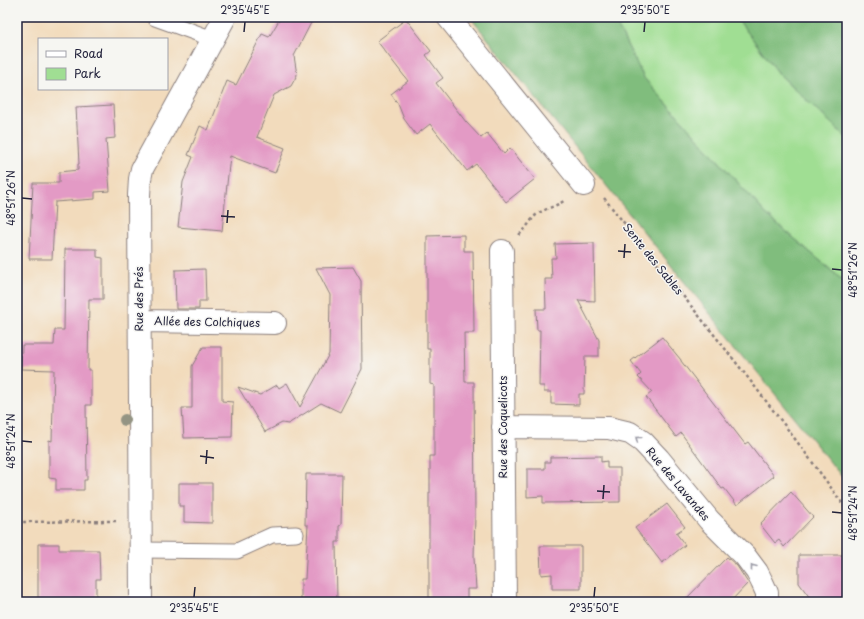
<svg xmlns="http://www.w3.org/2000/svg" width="864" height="619" font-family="'Playpen Sans',sans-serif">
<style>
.green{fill:#a0de93;stroke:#618067}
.forest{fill:#80bd7d;stroke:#51705c}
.building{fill:#e39ac5}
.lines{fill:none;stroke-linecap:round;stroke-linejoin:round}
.service-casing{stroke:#8a7e7c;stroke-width:17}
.minor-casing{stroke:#8a7e7c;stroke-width:24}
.path{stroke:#8a7e7c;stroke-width:2.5;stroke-dasharray:3 3;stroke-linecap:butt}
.service{stroke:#fff;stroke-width:15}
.minor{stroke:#fff;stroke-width:22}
.tree{fill:#949483}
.oneway{stroke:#9c9ca7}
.ticks{fill:none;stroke:#22223b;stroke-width:1.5}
.labels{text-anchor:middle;stroke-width:3;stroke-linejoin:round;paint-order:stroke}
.street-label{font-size:11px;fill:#22223b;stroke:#f6f6f2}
.neatline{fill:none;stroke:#22223b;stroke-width:1.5}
.ticks-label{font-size:10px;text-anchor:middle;fill:#22223b}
</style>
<rect width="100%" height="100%" fill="#f6f6f2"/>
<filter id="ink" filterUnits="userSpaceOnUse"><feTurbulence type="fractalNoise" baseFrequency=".025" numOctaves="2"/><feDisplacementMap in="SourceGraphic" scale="8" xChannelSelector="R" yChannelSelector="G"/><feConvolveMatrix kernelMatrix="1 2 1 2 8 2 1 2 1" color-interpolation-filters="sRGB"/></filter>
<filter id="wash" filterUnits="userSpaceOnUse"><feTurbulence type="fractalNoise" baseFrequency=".012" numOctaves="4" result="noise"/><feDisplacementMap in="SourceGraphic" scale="16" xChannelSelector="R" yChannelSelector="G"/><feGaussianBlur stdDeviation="0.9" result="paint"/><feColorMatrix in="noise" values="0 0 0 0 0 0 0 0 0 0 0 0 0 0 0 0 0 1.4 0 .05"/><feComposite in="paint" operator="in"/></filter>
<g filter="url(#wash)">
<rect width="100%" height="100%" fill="#f2dbbc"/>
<path class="green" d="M 182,17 L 197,17 L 195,21 L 190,24 L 180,21 Z
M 613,17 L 736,17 L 780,75 L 847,138 L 847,284 L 766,214 L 644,78 Z"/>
<path class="forest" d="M 470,17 L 613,17 L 644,78 L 766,214 L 847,284 L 847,483 Z
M 736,17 L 847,17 L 847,138 L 780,75 Z"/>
<g id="blocks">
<path class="building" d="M 281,17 L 314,17 L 294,56 L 297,75 L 291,86 L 274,95 L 257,137 L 285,148 L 275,173 L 230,156 L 222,231 L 178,227 L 183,182 L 193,157 L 188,155 L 200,126 L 208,130 L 227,81 L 236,85 L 262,34 L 269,37 Z
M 406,19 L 431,51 L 426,55 L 443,78 L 436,83 L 466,122 L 481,138 L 487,133 L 504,154 L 510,148 L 535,179 L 506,202 L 476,164 L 467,171 L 430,124 L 416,135 L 404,119 L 398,104 L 391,94 L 408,81 L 377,41 Z
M 113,105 L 115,138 L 106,139 L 110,191 L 95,192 L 95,199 L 55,202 L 52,259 L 29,259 L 33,183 L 59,183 L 59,172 L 78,170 L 78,164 L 79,164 L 76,107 Z
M 464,235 L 464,251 L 473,251 L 474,333 L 464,333 L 465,382 L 474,382 L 475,515 L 474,558 L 476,589 L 467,589 L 467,602 L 429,602 L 429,493 L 430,493 L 430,456 L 434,456 L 434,385 L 430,384 L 430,349 L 427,349 L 427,236 Z
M 594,243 L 595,301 L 578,300 L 599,340 L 599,356 L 585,356 L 584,394 L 579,394 L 579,405 L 551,404 L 551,392 L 544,392 L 544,386 L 539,386 L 540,330 L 537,330 L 536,309 L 546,309 L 545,279 L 552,279 L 551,258 L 556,258 L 555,244 Z
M 65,249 L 97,249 L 97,257 L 103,258 L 103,299 L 89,299 L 88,370 L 91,370 L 91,405 L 86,405 L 87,480 L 84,480 L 84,490 L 56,490 L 56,479 L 49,478 L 49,440 L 52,441 L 54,370 L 21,369 L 22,345 L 54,345 L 55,330 L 64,330 Z
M 353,267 L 361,281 L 362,369 L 340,412 L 321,403 L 288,424 L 282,423 L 265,432 L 238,387 L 260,395 L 277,385 L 279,388 L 287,383 L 300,407 L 329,354 L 330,295 L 316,268 Z
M 205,269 L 206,301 L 199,301 L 199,309 L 176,309 L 175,270 Z
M 662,337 L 681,360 L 681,361 L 745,444 L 748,442 L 774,476 L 737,505 L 724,488 L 722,489 L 681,433 L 676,437 L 646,397 L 652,392 L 638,377 L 641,374 L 631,361 Z
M 203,347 L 222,347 L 222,401 L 233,402 L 232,437 L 184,438 L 182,408 L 192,408 L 192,366 Z
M 601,456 L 601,462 L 607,461 L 607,468 L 620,468 L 620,502 L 543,503 L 543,496 L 527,497 L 527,469 L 545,469 L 545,462 L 550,462 L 550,457 Z
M 306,474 L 342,474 L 341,525 L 339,526 L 339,542 L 336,542 L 337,602 L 301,602 L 301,579 L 305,579 L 308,525 L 305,525 Z
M 179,483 L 212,483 L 212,523 L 184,522 L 184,506 L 179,506 Z
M 791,492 L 813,517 L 784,547 L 779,540 L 775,543 L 760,524 Z
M 667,504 L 685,527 L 676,533 L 685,545 L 662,563 L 635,528 Z
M 38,544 L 59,544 L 59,550 L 99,550 L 100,579 L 96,579 L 96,602 L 38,602 Z
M 540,546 L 581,546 L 581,589 L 552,589 L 552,574 L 541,575 Z
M 799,555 L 847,555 L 847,602 L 813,602 L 799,583 Z
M 727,557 L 737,566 L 748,583 L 730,602 L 683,602 Z"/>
</g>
</g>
<g filter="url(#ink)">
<use href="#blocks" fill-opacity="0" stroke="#8a7e7c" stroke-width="1"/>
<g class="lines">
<g class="service-casing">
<path id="service" d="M 155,18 L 213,39
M 141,550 L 237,551 L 272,535 L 296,534"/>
</g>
<g class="minor-casing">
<path id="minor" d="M 448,17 L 584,185
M 502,251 L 505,602
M 140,321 L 275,323
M 503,427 L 609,428 L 630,433 L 643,442 L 659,459 L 709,520 L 745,556 L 757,572 L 762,582 L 767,593 L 767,602
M 141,602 L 139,195 L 140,179 L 142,169 L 225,17"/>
</g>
<path class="path" d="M 604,198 C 687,301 771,403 847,510
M 519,235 C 526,229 530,221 536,215 C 545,208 556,207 565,200
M 17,522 L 116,521"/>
<use href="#service" class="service"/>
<use href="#minor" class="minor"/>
</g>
<circle class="tree" cx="125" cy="420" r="6"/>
<defs><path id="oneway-chevron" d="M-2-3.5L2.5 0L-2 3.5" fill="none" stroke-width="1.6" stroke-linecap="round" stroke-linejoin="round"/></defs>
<g class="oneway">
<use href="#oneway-chevron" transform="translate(638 439) rotate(-143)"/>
<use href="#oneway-chevron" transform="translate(753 567) rotate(-128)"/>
</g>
</g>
<path class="ticks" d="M 244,32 L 245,22M 644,32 L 645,22M 22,198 L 32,199M 221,216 L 235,217M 227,223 L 228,210M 618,251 L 631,252M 624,258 L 625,244M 832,269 L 842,270M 22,441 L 32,442M 200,456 L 214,458M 206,464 L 207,450M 597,491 L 610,492M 603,499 L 604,485M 832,512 L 842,513M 194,597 L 195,587M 594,597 L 595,587"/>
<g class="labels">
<g class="street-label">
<text transform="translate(653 259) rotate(51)" y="4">Sente des Sables</text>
<text transform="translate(139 299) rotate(-90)" y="4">Rue des Prés</text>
<text transform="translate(207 322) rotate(1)" y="4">Allée des Colchiques</text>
<text transform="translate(503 427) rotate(-90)" y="4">Rue des Coquelicots</text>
<text transform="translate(678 484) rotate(50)" y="4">Rue des Lavandes</text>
</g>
</g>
<rect width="864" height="619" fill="none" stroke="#f6f6f2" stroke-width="44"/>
<rect x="38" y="38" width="130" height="52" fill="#f6f6f2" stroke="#a1a1a9"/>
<rect x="46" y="51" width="20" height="6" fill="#ffffff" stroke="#a1a1a9"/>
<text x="74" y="58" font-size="12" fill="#22223b">Road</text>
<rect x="46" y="68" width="20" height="12" fill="#a0de93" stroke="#a1a1a9"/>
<text x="74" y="78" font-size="12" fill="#22223b">Park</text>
<rect x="22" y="22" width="820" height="575" class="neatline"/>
<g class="ticks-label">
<text x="245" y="14">2°35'45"E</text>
<text x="645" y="14">2°35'50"E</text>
<text transform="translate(11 198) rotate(-90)" y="4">48°51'26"N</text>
<text transform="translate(853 270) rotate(-90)" y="4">48°51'26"N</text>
<text transform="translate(11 441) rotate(-90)" y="4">48°51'24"N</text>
<text transform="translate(853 513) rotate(-90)" y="4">48°51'24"N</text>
<text x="194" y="612">2°35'45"E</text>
<text x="594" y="612">2°35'50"E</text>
</g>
</svg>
